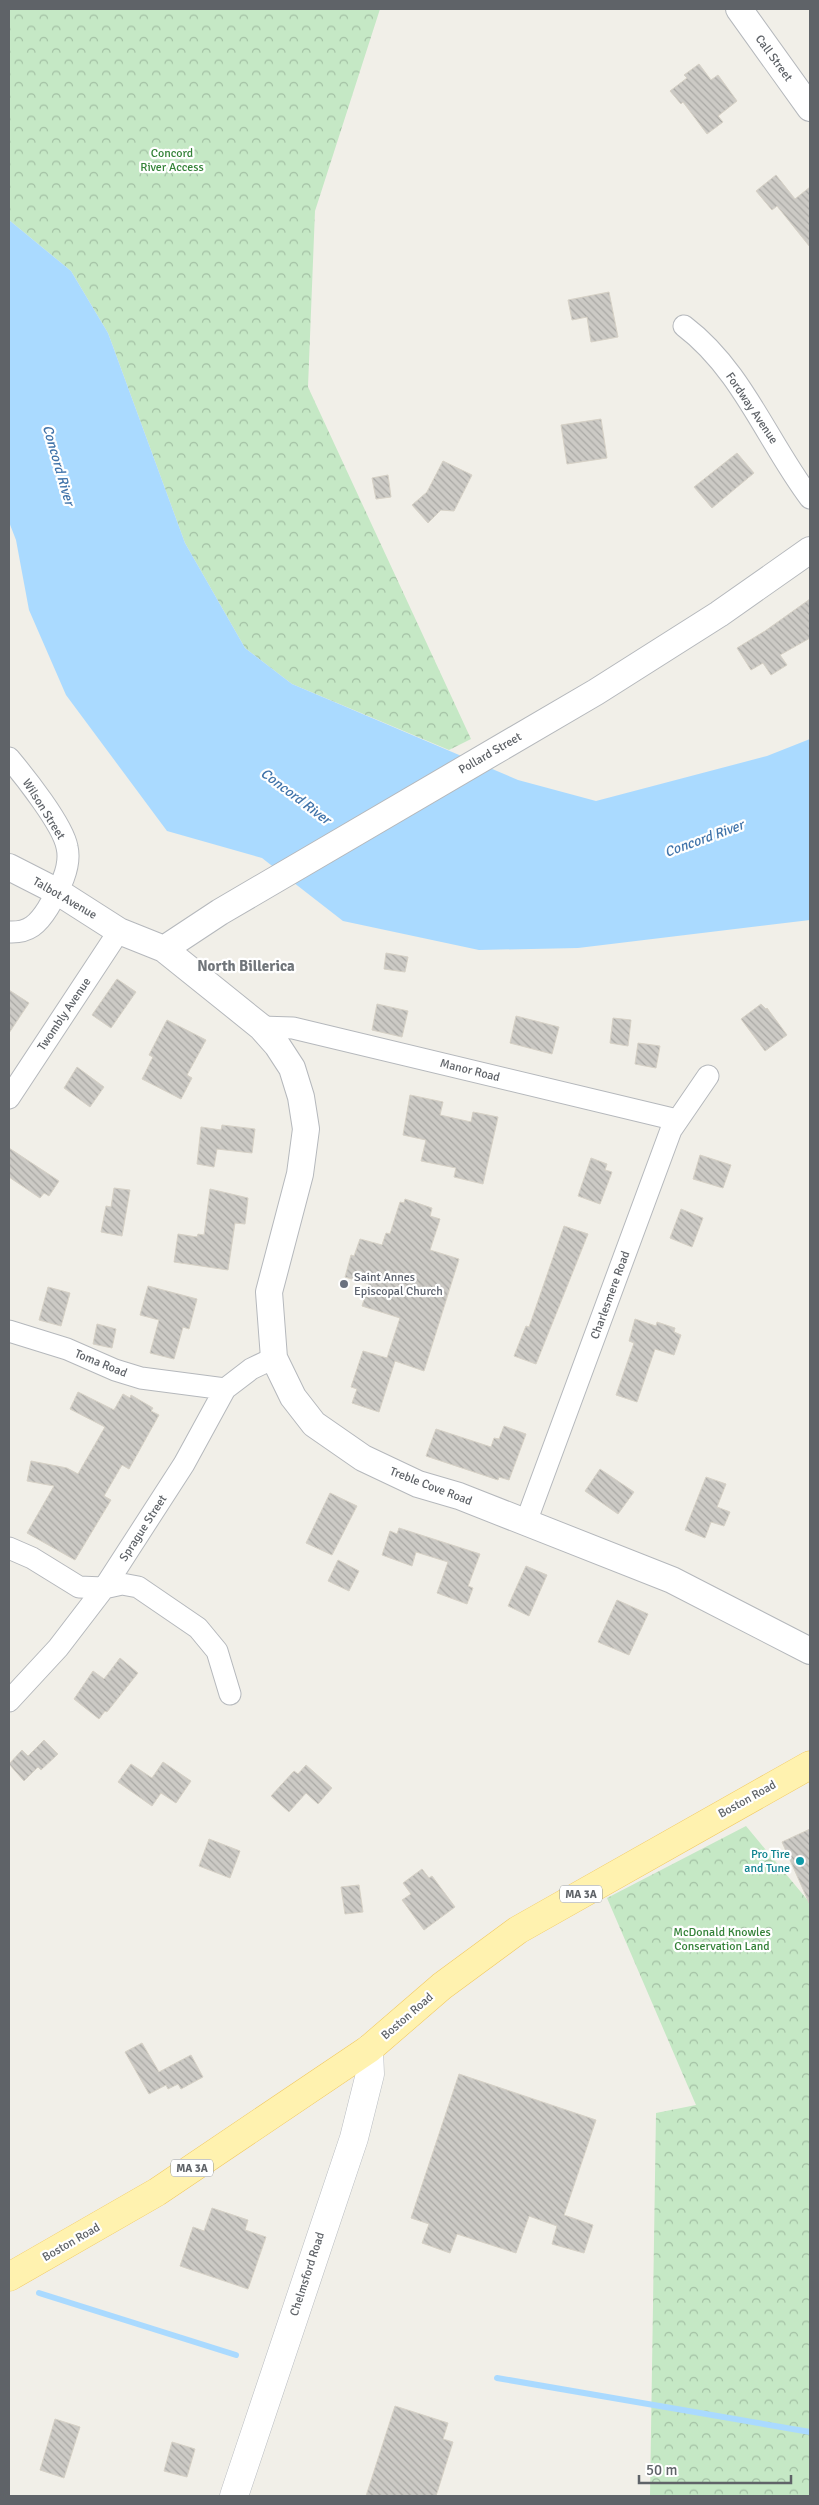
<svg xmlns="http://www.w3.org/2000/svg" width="819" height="2505" font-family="Signika,sans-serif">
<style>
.forest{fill:url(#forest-crowns)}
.water{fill:#aadaff}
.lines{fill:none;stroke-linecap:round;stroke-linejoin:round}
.stream{stroke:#aadaff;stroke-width:6}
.building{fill:url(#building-back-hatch);stroke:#d6d1c6}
.minor-casing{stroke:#b5b8bc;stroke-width:23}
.tertiary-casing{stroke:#b5b8bc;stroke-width:28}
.secondary-casing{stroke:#b6babf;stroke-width:29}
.primary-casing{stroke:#f2c960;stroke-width:29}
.minor{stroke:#fff;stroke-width:21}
.tertiary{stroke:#fff;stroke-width:26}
.secondary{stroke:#fff;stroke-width:28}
.primary{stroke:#fff2af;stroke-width:28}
.worship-dot{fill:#6b7280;stroke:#fff;stroke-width:2}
.culture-dot{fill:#0f9aa8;stroke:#fff;stroke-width:2}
.labels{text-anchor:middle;stroke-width:4.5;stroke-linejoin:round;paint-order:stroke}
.shield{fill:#fff;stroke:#8f9295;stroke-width:1}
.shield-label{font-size:11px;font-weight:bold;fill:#5f6368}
.street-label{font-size:12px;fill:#5f6368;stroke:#fff}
.park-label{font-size:12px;fill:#348238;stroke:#fff}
.worship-label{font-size:12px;fill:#5b616d;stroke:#fff;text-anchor:start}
.culture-label{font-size:12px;fill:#0d838f;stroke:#fff;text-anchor:end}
.water-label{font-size:14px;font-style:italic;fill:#4174aa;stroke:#fff}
.quarter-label{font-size:15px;font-weight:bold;fill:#70757a;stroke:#fff}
</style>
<defs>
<pattern id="forest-crowns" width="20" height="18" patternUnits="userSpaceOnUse" patternTransform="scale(1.25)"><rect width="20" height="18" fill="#c5e8c5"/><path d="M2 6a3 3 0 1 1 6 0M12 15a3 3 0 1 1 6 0" fill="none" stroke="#a3c0a4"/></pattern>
<pattern id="building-back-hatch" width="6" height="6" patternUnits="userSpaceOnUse" patternTransform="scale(1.25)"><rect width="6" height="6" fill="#cccac5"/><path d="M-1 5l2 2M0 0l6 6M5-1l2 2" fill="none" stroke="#a9a8a4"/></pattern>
</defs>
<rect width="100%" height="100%" fill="#f1efe8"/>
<path class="forest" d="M 9,9 L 380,9 L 315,211 L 308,387 L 471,739 L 449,750 L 292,684 L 245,648 L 185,543 L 108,333 L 71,271 L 9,220 Z
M 746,1826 L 810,1903 L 810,2496 L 650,2496 L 656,2113 L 696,2105 L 607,1898 Z"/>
<path class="water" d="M 9,220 L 71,271 L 108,333 L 185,543 L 245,648 L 292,684 L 518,780 L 596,801 L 767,756 L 810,739 L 810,920 L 578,948 L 479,950 L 343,921 L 262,858 L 167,831 L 66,695 L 29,610 L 16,540 L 9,522 Z"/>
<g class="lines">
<path class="stream" d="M 39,2293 L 236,2355
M 497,2378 L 810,2432"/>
</g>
<path class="building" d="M 699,64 L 711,80 L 718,75 L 737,101 L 718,116 L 723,122 L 707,134 L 683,102 L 681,104 L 670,91 L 687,78 L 684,75 Z
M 776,175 L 795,199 L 810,187 L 810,247 L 777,206 L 772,210 L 756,191 Z
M 609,292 L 618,337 L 591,342 L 587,317 L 572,320 L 568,300 Z
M 601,419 L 607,458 L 567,464 L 561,425 Z
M 737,453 L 754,473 L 712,508 L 694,487 Z
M 443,461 L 472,475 L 454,511 L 441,510 L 428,523 L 412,505 L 427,492 Z
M 388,475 L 391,497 L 376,499 L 372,478 Z
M 810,599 L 810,638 L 780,655 L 787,665 L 771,675 L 763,663 L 751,670 L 737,648 L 765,631 Z
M 386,953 L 408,957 L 405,972 L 384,969 Z
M 117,979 L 136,992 L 111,1028 L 92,1015 Z
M 9,990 L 29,1003 L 9,1033 Z
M 377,1004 L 408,1011 L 402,1037 L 372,1030 Z
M 761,1004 L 766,1009 L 767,1008 L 787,1035 L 765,1051 L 741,1019 Z
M 516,1016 L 559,1027 L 552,1054 L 510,1043 Z
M 613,1018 L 631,1020 L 628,1046 L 610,1043 Z
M 167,1020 L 206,1040 L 187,1075 L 192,1078 L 181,1099 L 142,1079 L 153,1057 L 149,1055 Z
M 638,1043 L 660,1046 L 656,1068 L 635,1064 Z
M 77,1067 L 104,1087 L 90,1107 L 64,1088 Z
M 410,1095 L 443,1102 L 440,1115 L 471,1122 L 473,1112 L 498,1117 L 483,1184 L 454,1177 L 456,1168 L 421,1161 L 426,1140 L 403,1135 Z
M 222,1125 L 255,1129 L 252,1153 L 217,1149 L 214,1167 L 197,1164 L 201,1127 L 221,1130 Z
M 9,1148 L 59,1181 L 49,1196 L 44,1193 L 40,1198 L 9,1177 Z
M 700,1155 L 731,1165 L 723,1188 L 693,1179 Z
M 591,1158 L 607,1164 L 605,1170 L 612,1172 L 600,1204 L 578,1196 Z
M 114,1188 L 130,1190 L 122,1236 L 101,1232 L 106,1206 L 111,1207 Z
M 210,1189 L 248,1198 L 245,1224 L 235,1223 L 228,1270 L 174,1262 L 178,1234 L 197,1237 L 198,1234 L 204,1235 Z
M 405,1199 L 432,1208 L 430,1216 L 440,1219 L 430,1250 L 459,1259 L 424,1371 L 395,1361 L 379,1412 L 352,1403 L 357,1389 L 351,1387 L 363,1351 L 387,1358 L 400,1318 L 362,1306 L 369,1284 L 345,1277 L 351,1255 L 354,1256 L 360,1239 L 382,1245 L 386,1233 L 390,1234 L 400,1202 L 404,1203 Z
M 681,1209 L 703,1218 L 692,1247 L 670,1238 Z
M 564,1226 L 588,1234 L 536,1364 L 514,1356 L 526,1326 L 529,1327 Z
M 148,1286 L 197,1299 L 189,1329 L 183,1327 L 174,1359 L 150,1353 L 159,1320 L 140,1315 Z
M 48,1287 L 70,1293 L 61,1326 L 39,1320 Z
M 635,1319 L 656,1326 L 657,1322 L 675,1328 L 674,1332 L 681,1335 L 674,1355 L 655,1349 L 637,1402 L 616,1395 L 634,1343 L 629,1341 Z
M 97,1324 L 116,1329 L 112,1348 L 93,1344 Z
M 78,1392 L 114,1410 L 123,1394 L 130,1398 L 131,1395 L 153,1408 L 151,1411 L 159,1415 L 129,1469 L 122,1465 L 104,1496 L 111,1500 L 75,1560 L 27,1533 L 54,1486 L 27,1481 L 31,1461 L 67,1468 L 78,1474 L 105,1427 L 70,1409 Z
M 504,1426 L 526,1434 L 509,1480 L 499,1477 L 498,1480 L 426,1456 L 436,1429 L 491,1447 L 494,1438 L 499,1439 Z
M 600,1469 L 634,1492 L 618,1514 L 585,1491 Z
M 706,1477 L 726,1484 L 717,1507 L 730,1512 L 724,1526 L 711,1522 L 705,1538 L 685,1530 Z
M 330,1493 L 357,1506 L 332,1555 L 306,1543 Z
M 399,1528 L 480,1554 L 468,1586 L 473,1588 L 467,1604 L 437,1593 L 448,1562 L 416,1552 L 412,1566 L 382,1555 L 390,1531 L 397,1534 Z
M 338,1560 L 359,1571 L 349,1591 L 328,1581 Z
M 526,1566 L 547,1575 L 529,1616 L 508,1606 Z
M 617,1600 L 648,1614 L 629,1655 L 598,1642 Z
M 120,1658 L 138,1673 L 107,1712 L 105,1711 L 99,1719 L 74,1699 L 93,1671 L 104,1679 Z
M 44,1740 L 58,1754 L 41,1770 L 38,1767 L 24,1781 L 9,1764 L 22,1750 L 28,1756 Z
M 163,1762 L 191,1781 L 176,1803 L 161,1793 L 152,1806 L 118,1782 L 131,1764 L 152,1778 Z
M 306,1765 L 332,1788 L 318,1804 L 306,1793 L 289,1812 L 271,1796 L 294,1771 L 298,1774 Z
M 810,1829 L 810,1905 L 782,1842 Z
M 209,1839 L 240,1851 L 230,1878 L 199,1866 Z
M 422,1869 L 429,1878 L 432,1876 L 455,1907 L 424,1930 L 402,1900 L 411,1894 L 403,1883 Z
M 359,1885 L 363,1912 L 345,1914 L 341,1887 Z
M 142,2043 L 159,2072 L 191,2055 L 203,2077 L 181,2089 L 178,2084 L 168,2089 L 166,2085 L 149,2094 L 125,2052 Z
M 459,2074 L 596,2120 L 564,2215 L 593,2225 L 584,2253 L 552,2244 L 557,2226 L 529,2216 L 516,2253 L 457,2234 L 450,2253 L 422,2243 L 429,2224 L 411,2218 Z
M 212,2208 L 248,2220 L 245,2230 L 266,2237 L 248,2289 L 180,2266 L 193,2227 L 204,2231 Z
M 395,2406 L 448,2423 L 443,2439 L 453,2442 L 436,2496 L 366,2496 Z
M 55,2419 L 80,2427 L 64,2478 L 40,2470 Z
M 172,2442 L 195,2449 L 187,2477 L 164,2471 Z"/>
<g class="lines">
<g class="minor-casing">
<path id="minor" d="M 684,326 C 742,370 767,441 810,498
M 9,758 C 25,777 63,825 67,847 C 72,868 58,891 48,908 C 38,924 29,933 9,932
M 261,1027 L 293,1028 L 677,1120
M 9,1098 L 119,931
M 9,1331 L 67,1349 L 115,1370 L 141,1378 L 225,1389
M 526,1522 L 671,1130 L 708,1076
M 9,1548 L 32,1558 L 79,1587 L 104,1588 L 122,1584 L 138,1587 L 198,1628 L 217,1651 L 230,1694
M 9,1701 L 58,1648 L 104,1588 L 184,1464 L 225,1389 L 251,1369 L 274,1358"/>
</g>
<g class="tertiary-casing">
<path id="tertiary" d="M 739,9 L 810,108
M 9,867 L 58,892 L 119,931 L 164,949 L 261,1027 L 277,1045 L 292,1068 L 301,1097 L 306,1129 L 300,1174 L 269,1292 L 274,1358 L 293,1397 L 314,1424 L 363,1458 L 418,1484 L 459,1496 L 672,1580 L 810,1651
M 164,949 L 220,912 L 596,692 L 719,614 L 810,550"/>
</g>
<g class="secondary-casing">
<path id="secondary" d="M 234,2496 L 354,2138 L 370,2074 L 369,2049"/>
</g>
<g class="primary-casing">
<path id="primary" d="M 9,2277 L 157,2192 L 369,2049 L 442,1986 L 518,1930 L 810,1765"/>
</g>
<use href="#minor" class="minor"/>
<use href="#tertiary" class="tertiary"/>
<use href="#secondary" class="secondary"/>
<use href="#primary" class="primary"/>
</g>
<circle class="worship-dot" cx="344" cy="1284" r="5"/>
<circle class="culture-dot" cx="800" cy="1861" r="5"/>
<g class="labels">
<g class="shield">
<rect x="560" y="1885.5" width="42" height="17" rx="4"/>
<rect x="171" y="2159.5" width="42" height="17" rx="4"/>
</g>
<g class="shield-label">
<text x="581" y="1898">MA 3A</text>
<text x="192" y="2172">MA 3A</text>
</g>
<g class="street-label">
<text transform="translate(774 58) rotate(54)" y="4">Call Street</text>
<text transform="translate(752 408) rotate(56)" y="4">Fordway Avenue</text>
<text transform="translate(490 753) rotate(-30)" y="4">Pollard Street</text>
<text transform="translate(44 809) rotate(58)" y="4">Wilson Street</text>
<text transform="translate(65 898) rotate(30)" y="4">Talbot Avenue</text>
<text transform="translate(64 1014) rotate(-56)" y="4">Twombly Avenue</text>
<text transform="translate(470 1070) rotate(14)" y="4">Manor Road</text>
<text transform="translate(610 1295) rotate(-70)" y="4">Charlesmere Road</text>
<text transform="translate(101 1363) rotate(22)" y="4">Toma Road</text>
<text transform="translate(431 1486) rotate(21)" y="4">Treble Cove Road</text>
<text transform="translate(143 1528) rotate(-57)" y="4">Sprague Street</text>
<text transform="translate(747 1799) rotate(-29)" y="4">Boston Road</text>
<text transform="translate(407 2016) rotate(-41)" y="4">Boston Road</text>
<text transform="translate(71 2242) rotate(-30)" y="4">Boston Road</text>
<text transform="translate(307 2274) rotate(-72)" y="4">Chelmsford Road</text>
</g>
<g class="park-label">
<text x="172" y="157">Concord<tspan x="172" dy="14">River Access</tspan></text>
<text x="722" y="1936">McDonald Knowles<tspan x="722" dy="14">Conservation Land</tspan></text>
</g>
<g class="worship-label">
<text x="354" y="1281">Saint Annes<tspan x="354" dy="14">Episcopal Church</tspan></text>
</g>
<g class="culture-label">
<text x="790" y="1858">Pro Tire<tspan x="790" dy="14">and Tune</tspan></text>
</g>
<g class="water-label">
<text transform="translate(59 465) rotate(74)" y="5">Concord River</text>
<text transform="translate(296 796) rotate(37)" y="5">Concord River</text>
<text transform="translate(704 838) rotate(-20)" y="5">Concord River</text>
</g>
<g class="quarter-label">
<text x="246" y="971">North Billerica</text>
</g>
</g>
<rect width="819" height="2505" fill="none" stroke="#5f6368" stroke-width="20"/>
<path d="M639 2475v8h152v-8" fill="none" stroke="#5f6368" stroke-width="2.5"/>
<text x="646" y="2475" font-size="15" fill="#5f6368" stroke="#ffffff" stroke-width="4" paint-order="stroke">50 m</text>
</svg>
